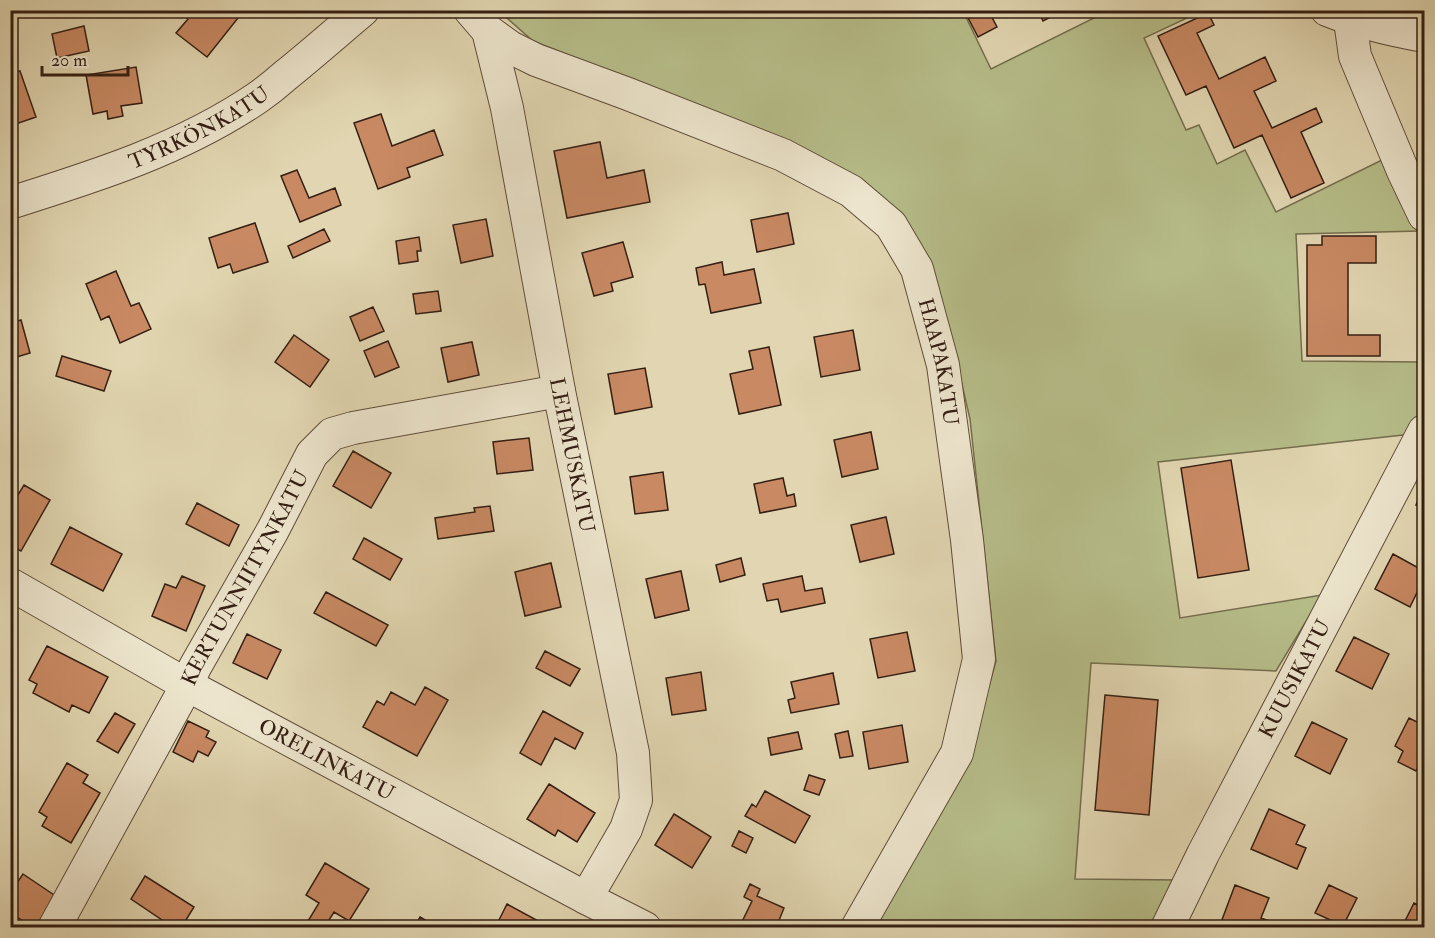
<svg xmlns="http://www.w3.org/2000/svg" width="1435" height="938" font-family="'IM FELL Double Pica',serif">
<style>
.green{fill:#b6bd89;stroke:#756e4e;stroke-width:1.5}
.building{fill:#c88963;stroke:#341f13;stroke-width:1.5}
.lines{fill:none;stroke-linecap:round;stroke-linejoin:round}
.minor-casing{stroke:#5f4d3a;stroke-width:34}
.minor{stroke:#ece4cc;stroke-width:32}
.labels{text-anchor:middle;stroke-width:6;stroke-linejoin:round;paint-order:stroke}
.street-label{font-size:21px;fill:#341f13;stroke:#ece4cc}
</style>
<rect width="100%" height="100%" fill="#e1d6b1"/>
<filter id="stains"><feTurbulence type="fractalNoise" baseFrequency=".00333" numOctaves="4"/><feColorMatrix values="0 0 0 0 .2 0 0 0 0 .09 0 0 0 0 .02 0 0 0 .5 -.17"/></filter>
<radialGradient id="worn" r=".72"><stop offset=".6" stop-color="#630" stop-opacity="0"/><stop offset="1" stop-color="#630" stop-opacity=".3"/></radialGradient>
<path class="green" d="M 499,11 L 963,11 L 991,69 L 1108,11 L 1202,11 L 1144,38 L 1186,130 L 1199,125 L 1217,164 L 1245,150 L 1276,212 L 1382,160 L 1420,231 L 1296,234 L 1302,361 L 1424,362 L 1424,408 L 1412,434 L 1158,462 L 1180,618 L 1322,595 L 1276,671 L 1091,663 L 1075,879 L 1178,880 L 1155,927 L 870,927 L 970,755 L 996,661 L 970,419 L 952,342 L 932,273 L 744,124 L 533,41 Z"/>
<path class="building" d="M 177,10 L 240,10 L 242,13 L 207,57 L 176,33 L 188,19 Z
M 964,10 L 988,10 L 997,27 L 978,37 Z
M 1038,10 L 1064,10 L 1043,21 Z
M 1208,13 L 1214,25 L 1197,33 L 1219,79 L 1265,57 L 1276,81 L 1254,91 L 1272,128 L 1316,108 L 1322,122 L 1301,132 L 1324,183 L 1291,198 L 1262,135 L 1234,148 L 1206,86 L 1186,95 L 1158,36 Z
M 84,26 L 89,51 L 57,58 L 52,34 Z
M 136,67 L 142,103 L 121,106 L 123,116 L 108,119 L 107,111 L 93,114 L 86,75 Z
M 20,71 L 36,117 L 10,126 L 10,74 Z
M 381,114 L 392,146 L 434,130 L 443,155 L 407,168 L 410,177 L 378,189 L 354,123 Z
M 600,142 L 607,178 L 644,170 L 650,202 L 567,218 L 554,151 Z
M 297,170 L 309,198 L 335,188 L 341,205 L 300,222 L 281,176 Z
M 788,213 L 794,244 L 757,252 L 751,220 Z
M 486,219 L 493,256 L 461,263 L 453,225 Z
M 255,223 L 268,262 L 233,273 L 230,264 L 218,268 L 209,238 Z
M 324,229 L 330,241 L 293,258 L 288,246 Z
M 1322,236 L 1376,236 L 1376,263 L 1348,263 L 1348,335 L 1380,335 L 1380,356 L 1307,356 L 1307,245 L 1322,245 Z
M 419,237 L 421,251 L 417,251 L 418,261 L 399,264 L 396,241 Z
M 623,242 L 633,277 L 611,283 L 613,291 L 594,296 L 582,253 Z
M 722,262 L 724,275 L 754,269 L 761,303 L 711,313 L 705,284 L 699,285 L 696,268 Z
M 116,271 L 131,306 L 139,303 L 151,329 L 120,343 L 109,316 L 101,320 L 86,284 Z
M 438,291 L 441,311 L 416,314 L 413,294 Z
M 373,307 L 384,331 L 360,341 L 350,317 Z
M 21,320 L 30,353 L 10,359 L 10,323 Z
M 853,330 L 860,370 L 821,377 L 814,337 Z
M 294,335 L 329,360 L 310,387 L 275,362 Z
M 388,341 L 399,367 L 375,377 L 364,351 Z
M 472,342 L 479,375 L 448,382 L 441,348 Z
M 769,347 L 781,405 L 739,414 L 730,374 L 753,369 L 749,351 Z
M 62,356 L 111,371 L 104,391 L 56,376 Z
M 645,368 L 652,407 L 615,414 L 608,374 Z
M 871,432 L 878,469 L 842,477 L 834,440 Z
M 529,438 L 533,470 L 497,474 L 493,442 Z
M 353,451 L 391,473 L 371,508 L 333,486 Z
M 1231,460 L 1249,570 L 1198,578 L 1181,468 Z
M 663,472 L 668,510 L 635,514 L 630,477 Z
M 783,478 L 787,496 L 794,494 L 796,506 L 760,513 L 754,484 Z
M 24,485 L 50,500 L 21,551 L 10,545 L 10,508 Z
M 1424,485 L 1424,508 L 1416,505 Z
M 197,503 L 239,525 L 229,546 L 186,524 Z
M 490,506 L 494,531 L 438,539 L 435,518 L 475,512 L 474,508 Z
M 886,517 L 894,554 L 860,562 L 851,525 Z
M 70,527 L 122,554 L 103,591 L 51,564 Z
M 364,538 L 402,559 L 390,580 L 353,559 Z
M 1393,554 L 1424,571 L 1424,578 L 1410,607 L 1375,589 Z
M 741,558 L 745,575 L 720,582 L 716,565 Z
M 551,563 L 561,607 L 525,616 L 515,572 Z
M 681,571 L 689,610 L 655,618 L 646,579 Z
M 182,576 L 205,586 L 186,631 L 152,616 L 165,584 L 176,588 Z
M 802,576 L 805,591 L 822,588 L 825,603 L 781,612 L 778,599 L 767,601 L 763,584 Z
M 326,592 L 388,625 L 376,646 L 314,613 Z
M 907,632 L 915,671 L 878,678 L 870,639 Z
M 247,634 L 281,650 L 267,679 L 233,663 Z
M 1354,637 L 1389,654 L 1372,689 L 1336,671 Z
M 47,646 L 108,677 L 89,713 L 72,705 L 69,712 L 33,693 L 37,684 L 29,680 Z
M 545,651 L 580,669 L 570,686 L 536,668 Z
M 701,672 L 706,710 L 672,715 L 666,678 Z
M 833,673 L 839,704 L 791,713 L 788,700 L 795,698 L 791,682 Z
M 425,687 L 448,700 L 417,756 L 363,727 L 377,701 L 384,705 L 391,692 L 415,705 Z
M 1105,695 L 1158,700 L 1149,815 L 1095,810 Z
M 1424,708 L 1424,754 L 1416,771 L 1398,762 L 1403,751 L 1395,746 L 1409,718 L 1417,722 Z
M 543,711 L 583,733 L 575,749 L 555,738 L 541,765 L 520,753 Z
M 115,713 L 135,724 L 118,753 L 97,741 Z
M 188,721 L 209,731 L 206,737 L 216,742 L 208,756 L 198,751 L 193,762 L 173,752 Z
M 1312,722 L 1347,739 L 1330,774 L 1295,756 Z
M 902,725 L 908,762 L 869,769 L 863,732 Z
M 848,731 L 853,756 L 840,758 L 835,734 Z
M 798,732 L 802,749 L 771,755 L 768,738 Z
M 67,763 L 88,775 L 83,783 L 100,793 L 71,843 L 42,826 L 47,817 L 39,812 Z
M 809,775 L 825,780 L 819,795 L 804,790 Z
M 549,784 L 595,813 L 577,842 L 558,830 L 555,836 L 527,819 Z
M 765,791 L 810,816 L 795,843 L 745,816 L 752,804 L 756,807 Z
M 1269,809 L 1305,825 L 1296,844 L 1306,848 L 1297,869 L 1251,849 Z
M 674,814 L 711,837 L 692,868 L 655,845 Z
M 739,831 L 753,838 L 746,853 L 732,846 Z
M 325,863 L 369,889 L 349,921 L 334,912 L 324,928 L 319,928 L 308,921 L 319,903 L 306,895 Z
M 23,874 L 57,897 L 37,928 L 33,928 L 10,912 L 10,879 L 17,883 Z
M 145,876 L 194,907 L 181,928 L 174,928 L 131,899 Z
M 750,884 L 760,889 L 757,896 L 784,908 L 776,928 L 744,928 L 740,926 L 752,901 L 744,897 Z
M 1235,885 L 1269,898 L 1261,918 L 1269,921 L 1266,928 L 1229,928 L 1220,925 Z
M 1329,885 L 1357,898 L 1343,926 L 1315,913 Z
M 1414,903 L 1424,908 L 1424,928 L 1408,928 L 1403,925 Z
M 507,904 L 551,928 L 495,928 Z
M 420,917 L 439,928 L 405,928 L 408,922 L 415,926 Z"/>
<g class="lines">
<g class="minor-casing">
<g id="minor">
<path id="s1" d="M 470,10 L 488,31 L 507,108 L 559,391 L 633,753 L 636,800 L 626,829 L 586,898"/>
<path d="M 1327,10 C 1359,23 1391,30 1424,36"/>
<path d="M 1350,20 L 1355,56 L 1403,171 L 1424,215"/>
<path id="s2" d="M 488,31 L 510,47 L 536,60 L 628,94 L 783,155 L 851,191 L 891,225 L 917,269 L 943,365 L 967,540 L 979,659 L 957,753 L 857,928"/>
<path id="s3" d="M 10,203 C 96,176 182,149 257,98 C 267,91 277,83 286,75 C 312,54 337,32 363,10"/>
<path id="s4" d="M 10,584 L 187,685 L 586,898 L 645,928"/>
<path id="s5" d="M 54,928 L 187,685 L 195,667 L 273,530 L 312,454 L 332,434 L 353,428 L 559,391"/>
<path id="s6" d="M 1167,928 L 1203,854 L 1424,431"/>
</g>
</g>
<use href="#minor" class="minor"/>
</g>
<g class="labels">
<g class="street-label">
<text dy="7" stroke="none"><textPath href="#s3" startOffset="204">TYRKÖNKATU</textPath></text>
<text dy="7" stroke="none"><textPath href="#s2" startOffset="597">HAAPAKATU</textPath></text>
<text dy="7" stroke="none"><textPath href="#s1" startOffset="460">LEHMUSKATU</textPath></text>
<text dy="7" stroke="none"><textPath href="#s5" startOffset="399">KERTUNNIITYNKATU</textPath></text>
<text dy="7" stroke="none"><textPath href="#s6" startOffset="280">KUUSIKATU</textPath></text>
<text dy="7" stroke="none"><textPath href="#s4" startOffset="362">ORELINKATU</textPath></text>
</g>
</g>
<rect width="1435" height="938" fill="none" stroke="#e1d6b1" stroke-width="36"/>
<rect x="12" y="12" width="1411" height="914" fill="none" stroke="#341f13" stroke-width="3"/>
<rect x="18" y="18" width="1399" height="902" fill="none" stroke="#341f13" stroke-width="1.5"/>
<path d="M42 66v9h86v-9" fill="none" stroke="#341f13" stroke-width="3"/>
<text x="51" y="66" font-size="18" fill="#341f13" stroke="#ece4cc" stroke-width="4.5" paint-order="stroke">20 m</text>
<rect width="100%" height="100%" filter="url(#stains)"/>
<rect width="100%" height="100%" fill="url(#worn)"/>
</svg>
